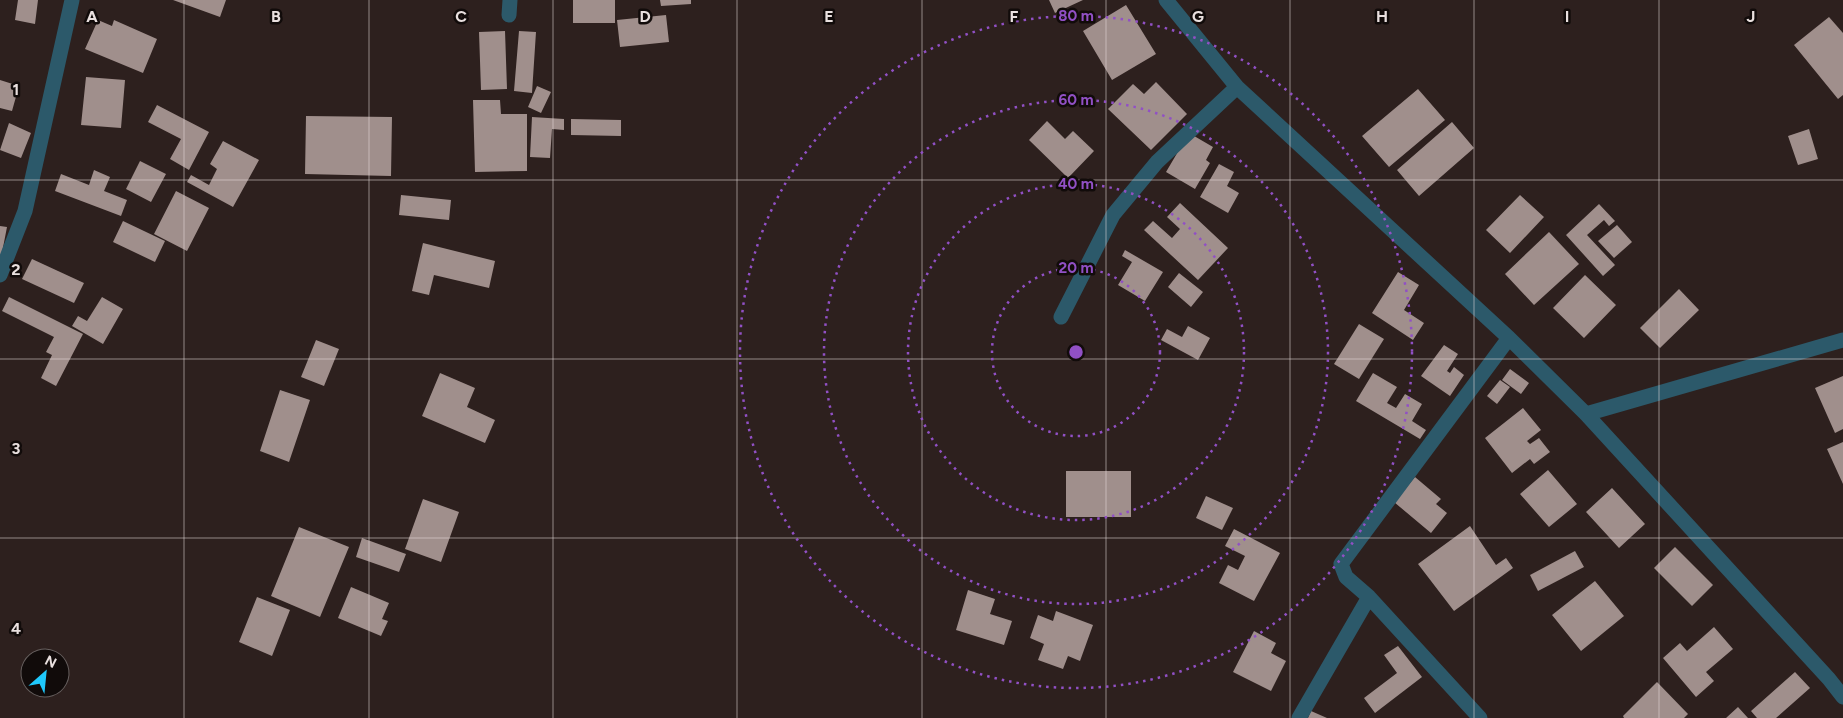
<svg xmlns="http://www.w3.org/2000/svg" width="1843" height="718" font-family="Figtree,sans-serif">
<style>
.building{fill:#a08f8c}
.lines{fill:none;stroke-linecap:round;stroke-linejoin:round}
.minor{stroke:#2c596a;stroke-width:15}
.grid{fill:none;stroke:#e9e0df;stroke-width:1;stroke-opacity:0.55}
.ring{fill:none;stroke:#9150c5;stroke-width:2.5;stroke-dasharray:2.5 5}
.grid-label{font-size:16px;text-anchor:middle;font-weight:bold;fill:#e9e0df;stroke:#110b0a;stroke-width:5;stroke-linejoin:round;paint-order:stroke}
.centre{fill:#9150c5;stroke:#110b0a;stroke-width:2.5}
.ring-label{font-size:15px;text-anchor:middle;font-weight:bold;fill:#9150c5;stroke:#110b0a;stroke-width:5;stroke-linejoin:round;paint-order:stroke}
</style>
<rect width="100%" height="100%" fill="#2d201e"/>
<path class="building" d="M 18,0 L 38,0 L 35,24 L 15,20 Z
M 173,0 L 226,0 L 220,17 Z
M 573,0 L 615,0 L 615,23 L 573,23 Z
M 660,0 L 691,0 L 691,4 L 661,6 Z
M 1049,0 L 1083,0 L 1055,13 Z
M 1126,5 L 1156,54 L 1112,80 L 1083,31 Z
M 666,15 L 669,42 L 620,47 L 617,20 Z
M 1829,17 L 1843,33 L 1843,95 L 1838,99 L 1794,45 Z
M 98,20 L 112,26 L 114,20 L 157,39 L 143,73 L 85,49 Z
M 505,31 L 507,89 L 481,90 L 479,32 Z
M 519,31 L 536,32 L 532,93 L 514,91 Z
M 86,77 L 125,80 L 121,128 L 81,125 Z
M 0,80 L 19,86 L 12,111 L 0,108 Z
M 1156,82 L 1187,114 L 1151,150 L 1108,109 L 1133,84 L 1144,94 Z
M 537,86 L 551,92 L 541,113 L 528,107 Z
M 1418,89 L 1445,120 L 1389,167 L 1362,136 Z
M 473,100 L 500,100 L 501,114 L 527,114 L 527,171 L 475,172 Z
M 157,105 L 209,132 L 189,170 L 170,159 L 181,139 L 148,122 Z
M 306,116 L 392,117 L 391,176 L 305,174 Z
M 532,117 L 564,119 L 564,130 L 552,129 L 550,158 L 530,157 Z
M 571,119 L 621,120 L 621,136 L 571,135 Z
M 1047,121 L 1065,139 L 1073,131 L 1094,151 L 1068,178 L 1029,140 Z
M 1452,122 L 1474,148 L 1419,196 L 1397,170 Z
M 9,123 L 31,133 L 21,158 L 0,150 Z
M 1809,129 L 1818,159 L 1798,165 L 1788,136 Z
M 1189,133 L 1213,147 L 1206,160 L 1210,163 L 1195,189 L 1166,172 Z
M 223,141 L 259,160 L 233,207 L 187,182 L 191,175 L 209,185 L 217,169 L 210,164 Z
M 140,161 L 166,174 L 151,202 L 126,189 Z
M 1219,164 L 1234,172 L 1227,186 L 1239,193 L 1228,213 L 1200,197 Z
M 94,170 L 110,177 L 104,191 L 127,200 L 121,216 L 55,191 L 61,174 L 89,185 Z
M 176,191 L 209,208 L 187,251 L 154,234 Z
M 401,195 L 451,200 L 449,220 L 399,215 Z
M 1520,195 L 1544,217 L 1510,253 L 1486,230 Z
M 1180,203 L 1228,248 L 1198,280 L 1144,230 L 1153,221 L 1172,238 L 1180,229 L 1167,217 Z
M 1599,204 L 1615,221 L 1609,226 L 1604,220 L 1587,235 L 1615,265 L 1603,276 L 1566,235 Z
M 123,221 L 165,241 L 155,262 L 113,242 Z
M 1617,225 L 1632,242 L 1614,258 L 1598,241 Z
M 0,226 L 7,227 L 1,258 L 0,258 Z
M 1549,232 L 1579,264 L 1534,305 L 1505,274 Z
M 423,243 L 495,261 L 489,288 L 434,275 L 429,295 L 412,291 Z
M 1125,250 L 1163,272 L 1145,301 L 1118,285 L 1132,262 L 1122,256 Z
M 32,259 L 84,283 L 74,303 L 22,279 Z
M 1398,272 L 1419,285 L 1404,310 L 1424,323 L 1413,340 L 1372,313 Z
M 1179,273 L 1203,292 L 1191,307 L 1168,287 Z
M 1585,275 L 1616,305 L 1584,338 L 1553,308 Z
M 1679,289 L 1699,310 L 1660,348 L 1640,328 Z
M 9,297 L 83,334 L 56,386 L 41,378 L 52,355 L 46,352 L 54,337 L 2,311 Z
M 102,297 L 123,309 L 103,344 L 72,326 L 78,316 L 87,321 Z
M 1359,324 L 1384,339 L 1359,379 L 1334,364 Z
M 1188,326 L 1210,338 L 1198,360 L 1161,340 L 1167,329 L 1182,337 Z
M 316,340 L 339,349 L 324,386 L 301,377 Z
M 1444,345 L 1458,354 L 1447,371 L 1450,373 L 1454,367 L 1464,375 L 1450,396 L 1421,376 Z
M 1510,369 L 1529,383 L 1521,394 L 1502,380 Z
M 440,373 L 475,388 L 467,407 L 495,420 L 485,443 L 422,416 Z
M 1373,373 L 1397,387 L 1387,403 L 1396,408 L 1405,394 L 1422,404 L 1412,421 L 1426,430 L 1420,439 L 1356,401 Z
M 1843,376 L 1843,429 L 1835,433 L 1815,388 Z
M 1500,380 L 1510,387 L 1497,404 L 1487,396 Z
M 280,390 L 310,400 L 289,462 L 260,451 Z
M 1523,408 L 1541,430 L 1527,441 L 1530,444 L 1539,438 L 1550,452 L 1534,464 L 1530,459 L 1512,473 L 1485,438 Z
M 1843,442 L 1843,484 L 1827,449 Z
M 1548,470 L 1577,504 L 1549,527 L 1520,494 Z
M 1066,471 L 1131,471 L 1131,517 L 1066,517 Z
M 1415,477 L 1441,499 L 1436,504 L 1447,513 L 1431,533 L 1394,502 Z
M 1612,488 L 1645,524 L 1619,548 L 1586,512 Z
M 1206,496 L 1233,508 L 1222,530 L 1196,518 Z
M 423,499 L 459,512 L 441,562 L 405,549 Z
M 1470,526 L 1496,565 L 1506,558 L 1513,568 L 1454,611 L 1418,564 Z
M 299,527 L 349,547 L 320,617 L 271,596 Z
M 1234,529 L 1280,553 L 1254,601 L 1219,583 L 1228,565 L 1238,570 L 1245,556 L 1225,546 Z
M 362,538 L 406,554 L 399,572 L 356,557 Z
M 1675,547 L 1713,585 L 1692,606 L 1654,568 Z
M 1575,551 L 1584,567 L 1538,591 L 1530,575 Z
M 1595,581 L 1624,616 L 1581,651 L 1552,615 Z
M 351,587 L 389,603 L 382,619 L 388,621 L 381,636 L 338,618 Z
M 968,590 L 995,599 L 990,614 L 1012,621 L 1004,645 L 956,630 Z
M 257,597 L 290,610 L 272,656 L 239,642 Z
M 1056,611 L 1093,625 L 1080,661 L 1068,656 L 1063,669 L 1038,660 L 1044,644 L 1030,638 L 1038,615 L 1053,621 Z
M 1714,627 L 1733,649 L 1706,672 L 1714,681 L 1696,697 L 1663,658 L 1680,643 L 1687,651 Z
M 1254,631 L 1276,643 L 1271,653 L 1286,661 L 1271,691 L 1233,672 Z
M 1398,646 L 1422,677 L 1375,713 L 1364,698 L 1397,673 L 1384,655 Z
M 1795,672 L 1810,688 L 1776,718 L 1757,718 L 1751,711 Z
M 1657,682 L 1688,714 L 1684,718 L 1624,718 L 1623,716 Z
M 1738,707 L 1748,718 L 1726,718 Z
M 1311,711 L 1327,718 L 1308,718 Z"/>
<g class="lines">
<path class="minor" d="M 1166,0 L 1237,87 L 1509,338 L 1586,414 L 1829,679 L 1843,697
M 509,15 L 510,0
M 0,275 L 25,211 L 72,0
M 1061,317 L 1113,215 L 1157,162 L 1237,87
M 1586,414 L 1843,340
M 1299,718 L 1369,597
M 1480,718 L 1369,597 L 1346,577 L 1341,564 L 1509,338"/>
</g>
<path class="grid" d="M 184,0 L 184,718M 369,0 L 369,718M 553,0 L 553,718M 737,0 L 737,718M 922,0 L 922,718M 1106,0 L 1106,718M 1290,0 L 1290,718M 1474,0 L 1474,718M 1659,0 L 1659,718M 0,180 L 1843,180M 0,359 L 1843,359M 0,538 L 1843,538"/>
<g class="ring">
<circle cx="1076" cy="352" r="84"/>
<circle cx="1076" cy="352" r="168"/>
<circle cx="1076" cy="352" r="252"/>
<circle cx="1076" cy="352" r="336"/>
</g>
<g class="grid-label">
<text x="92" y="22">A</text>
<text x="276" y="22">B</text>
<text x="461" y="22">C</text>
<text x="645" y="22">D</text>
<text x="829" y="22">E</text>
<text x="1014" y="22">F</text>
<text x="1198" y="22">G</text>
<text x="1382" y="22">H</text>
<text x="1567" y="22">I</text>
<text x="1751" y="22">J</text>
<text x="16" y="95">1</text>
<text x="16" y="275">2</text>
<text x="16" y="454">3</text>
<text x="16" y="634">4</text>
</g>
<circle cx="1076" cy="352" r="8" class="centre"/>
<g class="ring-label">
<text x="1076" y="21">80 m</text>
<text x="1076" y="105">60 m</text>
<text x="1076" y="189">40 m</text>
<text x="1076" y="273">20 m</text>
</g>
<g transform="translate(45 673) rotate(27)"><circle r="24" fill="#110b0a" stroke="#67605f"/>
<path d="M0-4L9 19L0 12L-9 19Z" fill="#1fc9fd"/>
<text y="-8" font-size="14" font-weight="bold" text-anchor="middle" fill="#e9e0df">N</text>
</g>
</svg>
